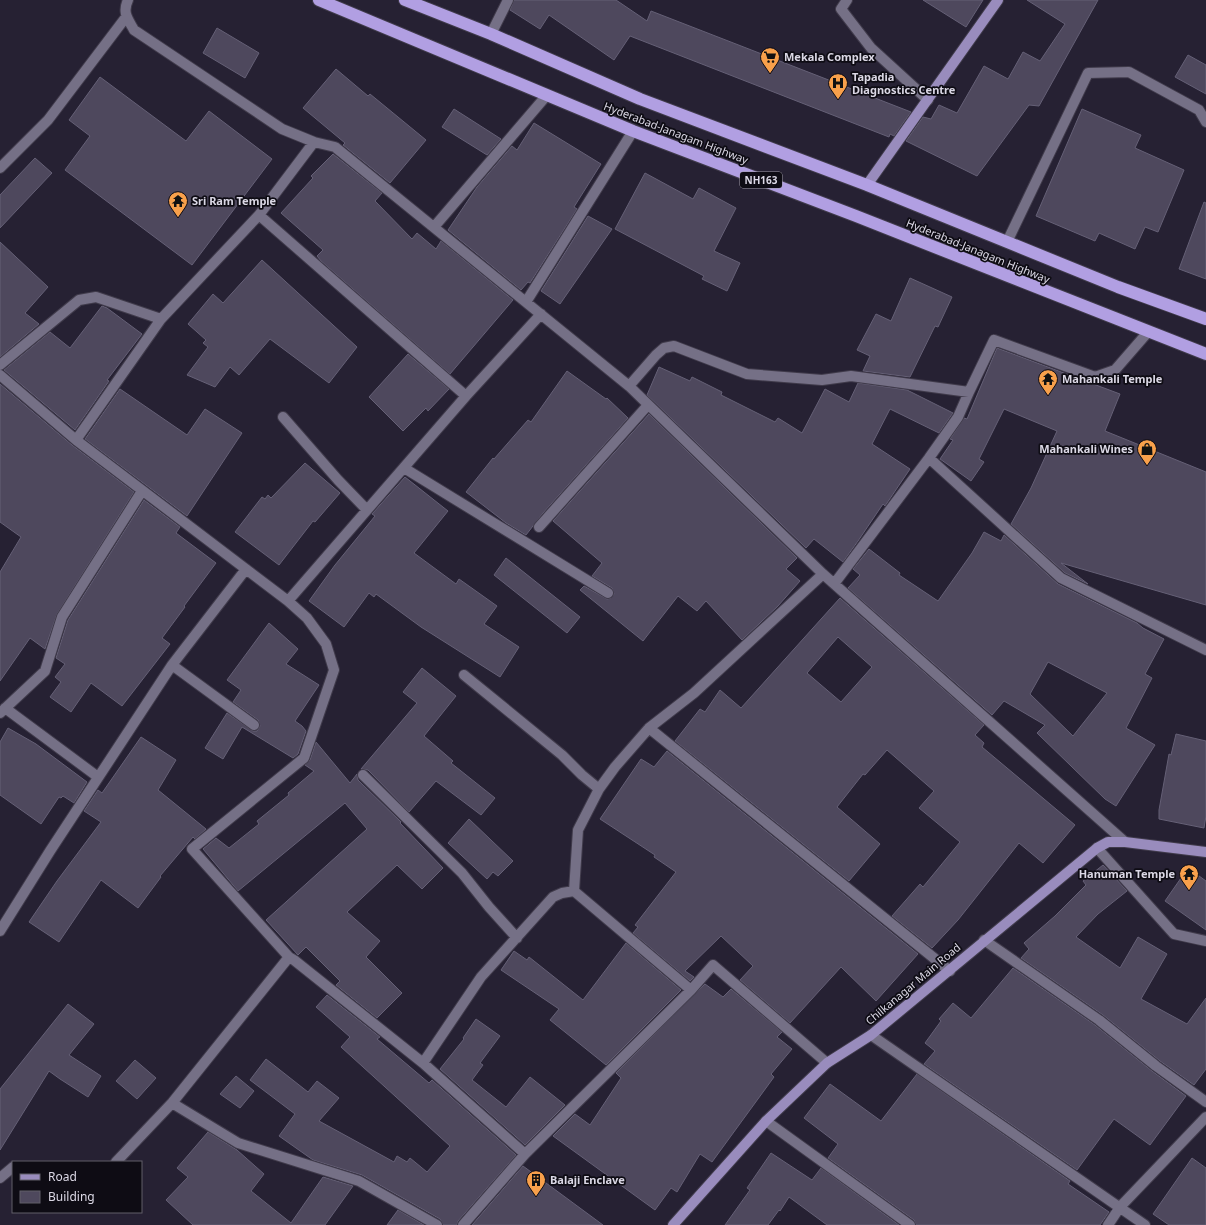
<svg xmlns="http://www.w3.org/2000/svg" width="1206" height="1225" font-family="'Noto Sans',sans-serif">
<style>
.building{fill:#4e485d;stroke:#656076;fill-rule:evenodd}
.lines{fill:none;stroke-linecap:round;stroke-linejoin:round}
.minor-casing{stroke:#403b4b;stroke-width:12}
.major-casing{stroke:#403b4b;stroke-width:12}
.highway-casing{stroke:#403b4b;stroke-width:14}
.minor{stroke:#757086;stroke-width:10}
.major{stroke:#998cbd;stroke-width:10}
.highway{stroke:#b19fe2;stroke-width:12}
.labels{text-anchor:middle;stroke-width:3.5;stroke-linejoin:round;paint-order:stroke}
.shield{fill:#0e0c14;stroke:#9e9ba6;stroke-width:1}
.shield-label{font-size:10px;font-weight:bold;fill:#dbd8e5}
.poi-label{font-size:11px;font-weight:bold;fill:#dbd8e5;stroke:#0e0c14;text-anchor:start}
.street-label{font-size:11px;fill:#dbd8e5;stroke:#0e0c14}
</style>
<rect width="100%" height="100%" fill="#262133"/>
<path class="building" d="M 514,0 L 616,0 L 647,21 L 651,11 L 911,112 L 894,136 L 890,134 L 889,137 L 630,36 L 614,60 L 549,15 L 540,29 L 510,10 Z
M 923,0 L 983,0 L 966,27 Z
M 1027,0 L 1098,0 L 1039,106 L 1029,105 L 977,176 L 906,141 L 923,117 L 931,119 L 939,105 L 957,113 L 984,66 L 1008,79 L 1023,52 L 1040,61 L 1065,24 Z
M 217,28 L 259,53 L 245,78 L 203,53 Z
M 1188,55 L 1206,65 L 1206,94 L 1175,77 Z
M 336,69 L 368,96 L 370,94 L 426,140 L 390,183 L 343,145 L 345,143 L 303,108 Z
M 100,77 L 186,141 L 209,111 L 272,159 L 192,265 L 65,170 L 90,136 L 69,120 Z
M 454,109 L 501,139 L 487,155 L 442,127 Z
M 1082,109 L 1141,135 L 1135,148 L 1184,170 L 1158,232 L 1145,227 L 1135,249 L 1099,233 L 1095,241 L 1036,216 Z
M 534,123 L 601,164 L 574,207 L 577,209 L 530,283 L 528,282 L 521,290 L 448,230 L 477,187 L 512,146 L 517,150 Z
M 333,154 L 382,193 L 375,201 L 412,239 L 417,233 L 436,249 L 441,241 L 513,300 L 450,374 L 321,261 L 317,256 L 323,250 L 281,213 L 313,178 L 311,176 Z
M 35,158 L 52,173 L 0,228 L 0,195 Z
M 645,173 L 693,199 L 699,188 L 736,208 L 714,251 L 740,263 L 727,291 L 702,279 L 704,276 L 615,229 Z
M 1204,202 L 1206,203 L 1206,279 L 1179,269 Z
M 588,216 L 612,229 L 560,304 L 541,291 Z
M 0,242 L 48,287 L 25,313 L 39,324 L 0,357 Z
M 262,260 L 357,347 L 329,383 L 270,339 L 239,375 L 230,367 L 215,387 L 187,375 L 208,347 L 203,343 L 206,340 L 188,324 L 213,294 L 223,303 Z
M 910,278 L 952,297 L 938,327 L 935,326 L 910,377 L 863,371 L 870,356 L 857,350 L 876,314 L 891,321 Z
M 102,306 L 107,308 L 142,334 L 107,380 L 109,381 L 75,430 L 4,370 L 50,332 L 70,348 Z
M 997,348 L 1120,394 L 1105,431 L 1206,472 L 1206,605 L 1061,563 L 1088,584 L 1065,573 L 1011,524 L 1031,488 L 1057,431 L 1004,409 L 979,459 L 984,462 L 971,481 L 940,459 L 953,440 L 950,439 L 964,418 L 967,419 Z
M 408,354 L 449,389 L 428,411 L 426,408 L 403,431 L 369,397 Z
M 659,367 L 690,381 L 692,377 L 722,392 L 721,395 L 775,422 L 778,418 L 802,433 L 825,389 L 849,402 L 858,383 L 907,390 L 953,413 L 939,433 L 890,409 L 872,444 L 910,469 L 885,506 L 883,504 L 858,541 L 843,562 L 814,539 L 806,548 L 647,395 Z
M 567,371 L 606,399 L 607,398 L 628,418 L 543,513 L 526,535 L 506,523 L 466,492 L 493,458 L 494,459 L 528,420 L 531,422 Z
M 0,384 L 72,445 L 134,492 L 57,614 L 45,649 L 30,638 L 0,681 L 0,572 L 21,537 L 0,522 Z
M 120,389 L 187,435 L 205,409 L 242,433 L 187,516 L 85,439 Z
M 649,414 L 797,558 L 786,569 L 800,581 L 778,606 L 742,640 L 706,601 L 697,611 L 678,596 L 643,641 L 580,590 L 584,586 L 607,599 L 611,598 L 614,594 L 612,588 L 592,576 L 602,563 L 553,521 Z
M 305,463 L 340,493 L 315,522 L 313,521 L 279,565 L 235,532 L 262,497 L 265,499 L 268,495 L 271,498 Z
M 405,477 L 448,511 L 414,553 L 456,584 L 459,579 L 497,606 L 484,624 L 519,647 L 500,677 L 421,627 L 376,594 L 374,597 L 369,593 L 344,627 L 309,601 L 335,565 L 375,516 L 372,514 Z
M 144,500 L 180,527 L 176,533 L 216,563 L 184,606 L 185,607 L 162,638 L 170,644 L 122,706 L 91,683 L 71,712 L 50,697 L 61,682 L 55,677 L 65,664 L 56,658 L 68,620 Z
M 984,532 L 1001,541 L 1004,535 L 1058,584 L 1137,623 L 1143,628 L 1164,639 L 1145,674 L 1152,678 L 1126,728 L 1155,745 L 1116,806 L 1105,799 L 1037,733 L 1045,725 L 1004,701 L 992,715 L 848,588 L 860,575 L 853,569 L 869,549 L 900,573 L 899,575 L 938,601 L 972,553 ZM 1048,662 L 1107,693 L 1073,736 L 1030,694 Z
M 506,558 L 580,617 L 567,633 L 494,575 Z
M 840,598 L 984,725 L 975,735 L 984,743 L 982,747 L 1075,825 L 1043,863 L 1019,843 L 958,920 L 932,948 L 892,916 L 920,884 L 923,887 L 960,842 L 919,808 L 934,791 L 887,750 L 865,775 L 863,774 L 837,807 L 880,844 L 849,881 L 675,741 L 700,709 L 705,712 L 720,690 L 741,708 ZM 838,637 L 872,667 L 841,702 L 807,673 Z
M 269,623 L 298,649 L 286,664 L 319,685 L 295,721 L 302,726 L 306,731 L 298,754 L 293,758 L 242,727 L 223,759 L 205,748 L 227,713 L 253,731 L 257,731 L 260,726 L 258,720 L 233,702 L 241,690 L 227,680 Z
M 422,668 L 456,696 L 424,736 L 453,761 L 451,763 L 495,798 L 481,815 L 436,781 L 409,812 L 368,770 L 361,769 L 417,703 L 403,692 Z
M 8,728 L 36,744 L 87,782 L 74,803 L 63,796 L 61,798 L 59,797 L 41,824 L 0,795 L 0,742 Z
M 1176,734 L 1206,741 L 1206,816 L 1204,828 L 1159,819 L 1159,810 L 1169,754 L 1171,755 Z
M 141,737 L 176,760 L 158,790 L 206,829 L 195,839 L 193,837 L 160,876 L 161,877 L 138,908 L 101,880 L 59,942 L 29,922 L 57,881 L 101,822 L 84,811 L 98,790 L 102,793 Z
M 316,742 L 350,783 L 357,774 L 358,780 L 401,822 L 400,823 L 443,868 L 422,889 L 397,865 L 347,912 L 380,941 L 366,957 L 402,993 L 377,1018 L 336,985 L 340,981 L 306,947 L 298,955 L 266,920 L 367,829 L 345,803 L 238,891 L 203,849 L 216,838 L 229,848 L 259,824 L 257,821 L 289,795 L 288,793 L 314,771 L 305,765 L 310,760 Z
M 667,751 L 918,954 L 876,1001 L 841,967 L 790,1023 L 740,980 L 753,966 L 721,936 L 685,971 L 694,977 L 690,981 L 633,933 L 638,927 L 635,925 L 676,872 L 654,857 L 655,855 L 600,819 L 641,759 L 654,767 Z
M 469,819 L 513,861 L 498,876 L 493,872 L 487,879 L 448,843 Z
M 1103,865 L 1127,891 L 1098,914 L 1076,937 L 1120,968 L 1138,937 L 1167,954 L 1141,999 L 1187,1024 L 1206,998 L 1206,1069 L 1194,1085 L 1160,1061 L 1103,1015 L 1021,958 L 1029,949 L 1024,943 L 1055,916 L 1086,885 L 1083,881 Z
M 1188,868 L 1206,881 L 1206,930 L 1165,901 Z
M 626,943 L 681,990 L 606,1065 L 550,1020 L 559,1009 L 501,970 L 514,951 L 527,960 L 529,957 L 583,1000 Z
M 1013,968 L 1095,1025 L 1152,1071 L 1186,1096 L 1150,1145 L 1114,1119 L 1077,1170 L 924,1064 L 935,1051 L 925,1043 L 941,1021 L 939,1019 L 953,1003 L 971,1018 Z
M 705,984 L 723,997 L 731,989 L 782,1032 L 777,1037 L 792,1049 L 771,1074 L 774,1077 L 712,1162 L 700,1154 L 677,1192 L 671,1188 L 655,1210 L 553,1136 L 575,1114 L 590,1125 L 621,1078 L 616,1073 Z
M 327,995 L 380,1037 L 377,1039 L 429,1083 L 432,1080 L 516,1155 L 458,1221 L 457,1225 L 443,1225 L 440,1219 L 362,1175 L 313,1160 L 279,1136 L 295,1114 L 250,1080 L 266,1059 L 308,1092 L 317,1081 L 339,1098 L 319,1121 L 394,1162 L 397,1156 L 407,1162 L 410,1158 L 427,1172 L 450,1146 L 341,1047 L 350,1037 L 316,1007 Z
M 68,1004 L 94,1024 L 69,1055 L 101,1076 L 88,1097 L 60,1079 L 49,1071 L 0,1150 L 0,1089 Z
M 476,1019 L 500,1036 L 480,1063 L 483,1065 L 472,1080 L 506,1107 L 530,1077 L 565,1105 L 525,1145 L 440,1069 L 464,1039 L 463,1038 Z
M 135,1060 L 156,1078 L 137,1099 L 116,1081 Z
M 917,1074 L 1070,1181 L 1068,1184 L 1109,1212 L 1100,1225 L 916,1225 L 914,1220 L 828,1158 L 838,1144 L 804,1118 L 830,1084 L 881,1121 Z
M 236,1076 L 254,1091 L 240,1108 L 220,1094 Z
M 208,1132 L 237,1150 L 264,1174 L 251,1191 L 291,1223 L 323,1177 L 353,1186 L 325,1225 L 193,1225 L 166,1200 L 188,1177 L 177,1168 Z
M 771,1153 L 812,1180 L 821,1168 L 899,1225 L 827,1225 L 789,1197 L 780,1211 L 779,1210 L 768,1225 L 725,1225 L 750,1190 L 747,1188 Z
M 1192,1158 L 1206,1168 L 1206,1225 L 1169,1225 L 1153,1214 Z
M 523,1166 L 603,1225 L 472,1225 Z
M 398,1210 L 424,1225 L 387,1225 Z"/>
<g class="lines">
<g class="minor-casing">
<path id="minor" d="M 128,0 C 122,13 128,19 134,30 L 282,129 L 314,142 L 335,147 L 629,386 L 823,574 L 1125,842
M 847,0 L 841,9 L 871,48 L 928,100
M 491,34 L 508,0
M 0,168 L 48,120 L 126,17
M 259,215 L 466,396
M 434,227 L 547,95
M 1007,242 L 1088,73 L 1129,72 L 1199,110 L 1206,122
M 526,302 L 633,131
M 0,365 L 79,300 L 96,297 L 161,319 L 259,215 L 314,142
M 0,375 L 76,440 L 288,601 L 307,618 L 326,644 L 334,670 L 304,758 L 192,849 L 289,957
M 629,386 L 656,355 L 664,348 L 674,346 L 747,374 L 822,380 L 851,376 L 969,392 L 994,340 L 1095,377 L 1115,370 L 1148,332
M 283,417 L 338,480 L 367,510
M 76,440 L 161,319
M 929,458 L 1061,578 L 1206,650
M 404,468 L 608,593
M 539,527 L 648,405
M 834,584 L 929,458 L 958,417 L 969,392
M 288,601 L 466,396 L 541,314
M 172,665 L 254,725
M 464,675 L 562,755 L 582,775 L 599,789
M 5,708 L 98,777
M 0,713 L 45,671 L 62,617 L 142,491
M 649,728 L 950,971
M 363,775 L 462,873 L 489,907 L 517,938
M 1097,848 L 1174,934 L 1206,941
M 574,891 L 691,990
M 0,931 L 50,851 L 172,665 L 246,569
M 984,940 L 1099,1020 L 1156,1066 L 1206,1102
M 871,1035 L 1145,1225
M 423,1063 L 481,977 L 553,897 L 562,893 L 574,891 L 578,830 L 599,789 L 615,767 L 649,728 L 694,693 L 823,574
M 172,1103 L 238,1143 L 359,1181 L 437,1225
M 766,1121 L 910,1225
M 116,1162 L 172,1103 L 289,957 L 294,960 L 423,1063 L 525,1154
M 0,1178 L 13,1167
M 463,1225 L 525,1154 L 691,990 L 713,965 L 827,1063
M 1108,1225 L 1120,1207 L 1206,1117"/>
</g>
<g class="major-casing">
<path id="major" d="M 867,185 L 998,0
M 673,1225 L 766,1121 L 827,1063 L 871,1035 L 1097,848 L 1108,842 L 1125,842 L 1206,852"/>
</g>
<g class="highway-casing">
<path id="highway" d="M 319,0 L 633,131 L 856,216 L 1206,354
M 405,0 L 491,34 L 640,99 L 867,185 L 1118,287 L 1206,319"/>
</g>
<use href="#minor" class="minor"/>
<use href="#major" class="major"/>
<use href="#highway" class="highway"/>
</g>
<defs>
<g id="supermarket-pin" transform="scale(1)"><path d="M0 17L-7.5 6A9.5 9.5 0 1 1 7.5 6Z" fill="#f8a04b" stroke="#0e0c14"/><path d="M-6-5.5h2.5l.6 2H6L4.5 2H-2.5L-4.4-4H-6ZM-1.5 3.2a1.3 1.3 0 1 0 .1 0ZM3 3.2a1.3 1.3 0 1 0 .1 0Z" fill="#111"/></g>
<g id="hospital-pin" transform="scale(1)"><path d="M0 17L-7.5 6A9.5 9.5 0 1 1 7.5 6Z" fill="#f8a04b" stroke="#0e0c14"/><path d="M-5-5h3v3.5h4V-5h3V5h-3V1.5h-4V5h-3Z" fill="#111"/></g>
<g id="temple-pin" transform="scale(1)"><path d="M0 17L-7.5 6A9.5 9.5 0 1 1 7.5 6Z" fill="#f8a04b" stroke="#0e0c14"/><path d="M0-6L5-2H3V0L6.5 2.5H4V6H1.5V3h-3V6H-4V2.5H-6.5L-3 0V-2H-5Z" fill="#111"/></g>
<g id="shop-pin" transform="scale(1)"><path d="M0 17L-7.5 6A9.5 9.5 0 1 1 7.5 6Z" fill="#f8a04b" stroke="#0e0c14"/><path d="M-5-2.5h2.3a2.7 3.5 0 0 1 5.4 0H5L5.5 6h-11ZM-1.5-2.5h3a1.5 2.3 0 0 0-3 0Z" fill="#111"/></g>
<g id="building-pin" transform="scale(1)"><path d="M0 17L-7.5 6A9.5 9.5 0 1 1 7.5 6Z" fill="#f8a04b" stroke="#0e0c14"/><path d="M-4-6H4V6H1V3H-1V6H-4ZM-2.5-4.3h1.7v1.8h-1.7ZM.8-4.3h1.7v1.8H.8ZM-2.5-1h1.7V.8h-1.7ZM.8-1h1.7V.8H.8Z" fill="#111"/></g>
</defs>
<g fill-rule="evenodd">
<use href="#supermarket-pin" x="770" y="57"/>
<use href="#hospital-pin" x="838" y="83"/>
<use href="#temple-pin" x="178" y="201"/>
<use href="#temple-pin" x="1048" y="379"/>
<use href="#shop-pin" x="1147" y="449"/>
<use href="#temple-pin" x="1189" y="874"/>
<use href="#building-pin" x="536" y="1180"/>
</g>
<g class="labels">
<rect class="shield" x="740" y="172" width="42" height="16" rx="3"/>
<g class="shield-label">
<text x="761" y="184">NH163</text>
</g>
<g class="poi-label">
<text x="784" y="61">Mekala Complex</text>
<text x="852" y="81">Tapadia<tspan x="852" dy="13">Diagnostics Centre</tspan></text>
<text x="192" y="205">Sri Ram Temple</text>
<text x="1062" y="383">Mahankali Temple</text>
<text x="1133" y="453" text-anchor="end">Mahankali Wines</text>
<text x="1175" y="878" text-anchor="end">Hanuman Temple</text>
<text x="550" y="1184">Balaji Enclave</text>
</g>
<g class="street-label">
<text transform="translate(676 133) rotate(21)" y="4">Hyderabad-Janagam Highway</text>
<text transform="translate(978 251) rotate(22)" y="4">Hyderabad-Janagam Highway</text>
<text transform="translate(913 984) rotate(-40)" y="4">Chilkanagar Main Road</text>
</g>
</g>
<rect x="12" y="1161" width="130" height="52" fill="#0e0c14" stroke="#605e68"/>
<rect x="20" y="1174" width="20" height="6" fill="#998cbd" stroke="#605e68"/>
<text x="48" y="1181" font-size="12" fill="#dbd8e5">Road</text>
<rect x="20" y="1191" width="20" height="12" fill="#4e485d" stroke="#605e68"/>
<text x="48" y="1201" font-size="12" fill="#dbd8e5">Building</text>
</svg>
